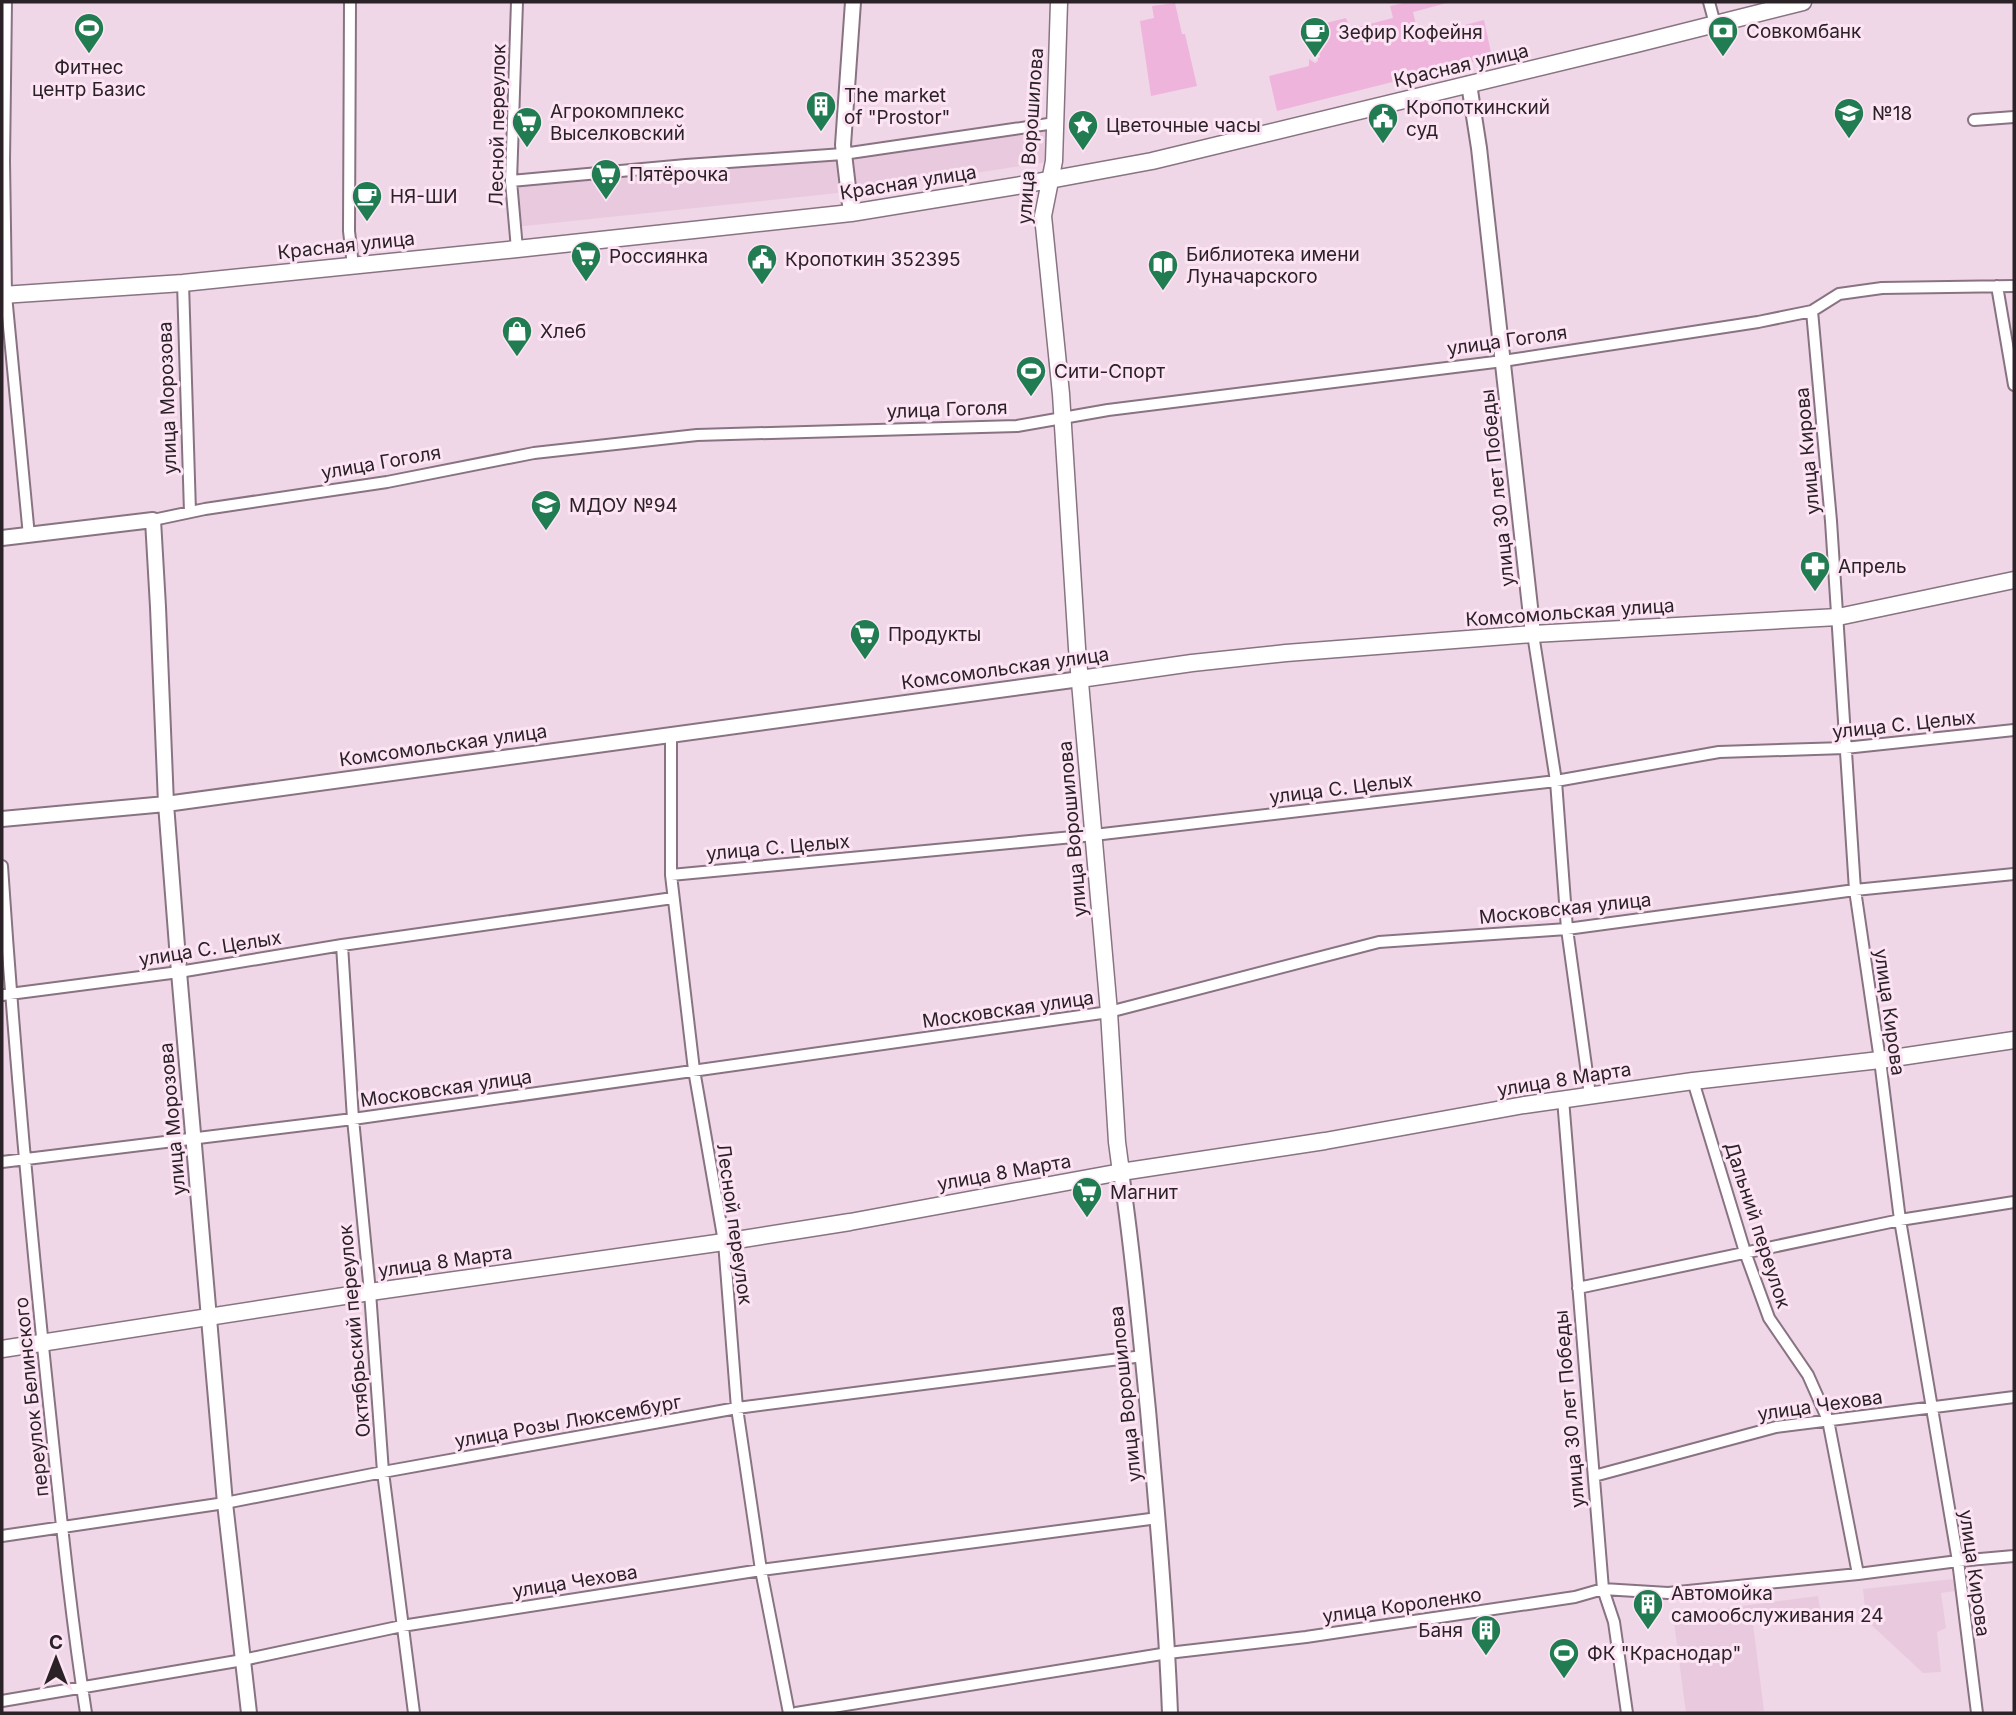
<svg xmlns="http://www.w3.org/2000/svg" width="2016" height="1715" font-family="Inter,sans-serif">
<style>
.built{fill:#e9c9de}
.green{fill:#efb4dc}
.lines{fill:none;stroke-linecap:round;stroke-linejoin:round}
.minor-casing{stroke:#897382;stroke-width:14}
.tertiary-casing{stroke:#897382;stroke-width:18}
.secondary-casing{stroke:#897382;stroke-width:19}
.minor{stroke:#fff;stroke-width:10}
.tertiary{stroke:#fff;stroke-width:14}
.secondary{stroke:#fff;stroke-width:16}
.labels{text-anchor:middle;stroke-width:6;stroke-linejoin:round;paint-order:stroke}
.poi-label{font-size:19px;fill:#2b2228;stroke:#fde4f4;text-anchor:start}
.street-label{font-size:19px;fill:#2b2228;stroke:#fde4f4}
</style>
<rect width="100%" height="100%" fill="#efd7e7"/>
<path class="built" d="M 1055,123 L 1054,161 L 847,192 L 515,227 L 511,181 L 843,154 Z
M 1953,1579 L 1955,1591 L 1941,1593 L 1946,1628 L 1937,1632 L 1941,1672 L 1923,1673 L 1866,1620 L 1863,1589 Z
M 1818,1596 L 1821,1615 L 1753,1624 L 1764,1711 L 1745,1713 L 1686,1713 L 1673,1615 Z"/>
<path class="green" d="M 1408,2 L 1447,3 L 1413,12 L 1419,37 L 1484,20 L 1492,57 L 1277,111 L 1269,76 L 1309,66 L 1309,59 L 1315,63 L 1318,61 L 1318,58 L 1320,57 L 1314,26 L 1346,18 L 1350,29 L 1393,18 L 1390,6 Z
M 1175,3 L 1182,34 L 1185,34 L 1197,86 L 1151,96 L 1140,21 L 1154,18 L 1152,6 Z"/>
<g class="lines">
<g class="minor-casing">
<path id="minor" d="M 6,2 L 4,161 L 6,295 L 29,536
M 350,2 L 349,231 L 353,266
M 517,2 L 511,181 L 517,249
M 1709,2 L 1715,24
M 1974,120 L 2014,117
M 511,181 L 686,165 L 843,154 L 1055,123
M 183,283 L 190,512
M 1997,286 L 2014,385
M 1812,311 L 1831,521 L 1855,890 L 1880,1060 L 1900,1220 L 1958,1561 L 1977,1713
M 153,520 L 205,509 L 387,482 L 534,453 L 697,435 L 1017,426 L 1108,410 L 1503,361 L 1758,322 L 1812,311 L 1839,294 L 1882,288 L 2014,286
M 1533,634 L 1556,781 L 1567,929 L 1590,1095
M 671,736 L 671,875 L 694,1070 L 724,1242 L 737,1408 L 761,1570 L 789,1713
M 2,866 C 14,1046 30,1225 49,1404 C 60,1507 70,1611 86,1713
M 671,875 L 1094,835 L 1556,781 L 1719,752 L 1845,748 L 2014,730
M 342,945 L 353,1119 L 370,1292 L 383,1472 L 414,1713
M 2,995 L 179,972 L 342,945 L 673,898
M 1693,1081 L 1745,1252 L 1769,1318 L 1808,1375 L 1828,1420 L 1858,1574
M 1563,1099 L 1603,1589 L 1614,1622 L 1627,1713
M 2,1162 L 353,1119 L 1109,1012 L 1379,942 L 1567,929 L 1855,890 L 2014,874
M 1578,1288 L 1900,1220 L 2014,1202
M 1594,1476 L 1776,1427 L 2014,1397
M 2,1536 L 225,1503 L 383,1472 L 737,1408 L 1143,1356
M 2,1701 L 243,1660 L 402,1626 L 761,1570 L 1158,1518
M 796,1713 L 1168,1653 L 1306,1637 L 1575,1597 L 1603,1589 L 1668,1593 L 1858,1574 L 1958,1561 L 2014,1556"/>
</g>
<g class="tertiary-casing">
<path id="tertiary" d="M 1469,84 L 1479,148 L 1533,634
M 851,213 L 843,145 L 853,2
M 2,538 L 153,520 L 158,607 L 166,804 L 179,972 L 225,1503 L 249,1713
M 2,819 L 166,804 L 1080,679
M 1121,1172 C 1133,1251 1140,1331 1148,1410 C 1157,1511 1166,1612 1170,1713"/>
</g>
<g class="secondary-casing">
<path id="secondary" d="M 1059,2 L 1054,161 L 1043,216 L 1061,394 L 1077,648 L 1109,1012 L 1117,1142 L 1121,1172
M 2,295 L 183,283 L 517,249 L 851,213 L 1016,186 L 1152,161 L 1636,44 L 1803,2
M 1080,679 L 1192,663 L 1286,653 L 1533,634 L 1838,617 L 2014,580
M 2,1349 L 370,1292 L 724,1242 L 850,1222 L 1121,1172 L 1325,1141 L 1524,1105 L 1693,1081 L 1880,1060 L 2014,1040"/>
</g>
<use href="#minor" class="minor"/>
<use href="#tertiary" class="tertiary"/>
<use href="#secondary" class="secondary"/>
</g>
<defs>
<g id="stadium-pin" transform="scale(1.575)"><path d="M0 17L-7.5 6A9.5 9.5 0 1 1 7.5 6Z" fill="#217c52" stroke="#fde4f4"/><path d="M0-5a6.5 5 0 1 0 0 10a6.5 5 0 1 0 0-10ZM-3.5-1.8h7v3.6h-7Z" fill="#fff"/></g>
<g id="bank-pin" transform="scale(1.575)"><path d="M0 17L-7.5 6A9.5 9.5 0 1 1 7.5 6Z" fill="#217c52" stroke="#fde4f4"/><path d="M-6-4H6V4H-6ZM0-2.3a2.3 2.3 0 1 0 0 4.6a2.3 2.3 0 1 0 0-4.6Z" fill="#fff"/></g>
<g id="cafe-pin" transform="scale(1.575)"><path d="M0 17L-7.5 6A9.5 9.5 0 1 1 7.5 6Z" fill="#217c52" stroke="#fde4f4"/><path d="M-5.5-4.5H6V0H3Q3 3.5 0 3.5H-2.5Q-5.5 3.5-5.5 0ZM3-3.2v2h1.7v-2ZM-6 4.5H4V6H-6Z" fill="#fff"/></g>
<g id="building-pin" transform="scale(1.575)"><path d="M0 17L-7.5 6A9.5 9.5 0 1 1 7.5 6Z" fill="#217c52" stroke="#fde4f4"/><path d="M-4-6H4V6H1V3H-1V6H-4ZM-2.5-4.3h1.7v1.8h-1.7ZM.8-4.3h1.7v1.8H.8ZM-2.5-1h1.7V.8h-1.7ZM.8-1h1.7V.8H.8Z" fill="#fff"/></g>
<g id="school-pin" transform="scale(1.575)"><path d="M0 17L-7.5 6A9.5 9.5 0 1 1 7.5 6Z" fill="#217c52" stroke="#fde4f4"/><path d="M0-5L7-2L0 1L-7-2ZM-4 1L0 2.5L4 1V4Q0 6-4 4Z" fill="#fff"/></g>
<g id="civic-pin" transform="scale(1.575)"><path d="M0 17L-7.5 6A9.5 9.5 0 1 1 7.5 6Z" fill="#217c52" stroke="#fde4f4"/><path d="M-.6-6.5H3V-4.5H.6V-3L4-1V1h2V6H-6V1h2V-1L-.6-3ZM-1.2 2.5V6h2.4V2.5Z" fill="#fff"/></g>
<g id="supermarket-pin" transform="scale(1.575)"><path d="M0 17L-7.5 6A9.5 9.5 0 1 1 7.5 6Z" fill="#217c52" stroke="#fde4f4"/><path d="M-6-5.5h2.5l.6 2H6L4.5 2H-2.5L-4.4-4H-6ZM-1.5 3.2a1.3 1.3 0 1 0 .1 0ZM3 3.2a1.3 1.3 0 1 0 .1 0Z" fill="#fff"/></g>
<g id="sight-pin" transform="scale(1.575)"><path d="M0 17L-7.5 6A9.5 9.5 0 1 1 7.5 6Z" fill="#217c52" stroke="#fde4f4"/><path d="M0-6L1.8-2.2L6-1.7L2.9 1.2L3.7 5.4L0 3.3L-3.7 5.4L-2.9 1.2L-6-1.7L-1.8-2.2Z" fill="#fff"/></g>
<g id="library-pin" transform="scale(1.575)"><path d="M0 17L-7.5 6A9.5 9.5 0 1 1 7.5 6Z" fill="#217c52" stroke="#fde4f4"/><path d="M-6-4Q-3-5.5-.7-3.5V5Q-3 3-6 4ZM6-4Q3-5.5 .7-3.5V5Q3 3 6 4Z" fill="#fff"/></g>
<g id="shop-pin" transform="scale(1.575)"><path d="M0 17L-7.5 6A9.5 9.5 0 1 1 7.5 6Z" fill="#217c52" stroke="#fde4f4"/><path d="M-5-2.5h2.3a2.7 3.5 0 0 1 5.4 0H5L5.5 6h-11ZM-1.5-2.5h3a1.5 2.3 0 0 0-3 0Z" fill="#fff"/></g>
<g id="pharmacy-pin" transform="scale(1.575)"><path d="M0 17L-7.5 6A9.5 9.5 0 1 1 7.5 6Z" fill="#217c52" stroke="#fde4f4"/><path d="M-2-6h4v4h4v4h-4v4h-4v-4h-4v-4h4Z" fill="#fff"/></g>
</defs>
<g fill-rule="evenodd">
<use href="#stadium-pin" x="89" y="28"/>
<use href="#bank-pin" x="1723" y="31"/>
<use href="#cafe-pin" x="1315" y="32"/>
<use href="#building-pin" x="821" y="106"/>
<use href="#school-pin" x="1849" y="113"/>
<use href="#civic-pin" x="1383" y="118"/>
<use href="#supermarket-pin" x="527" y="122"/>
<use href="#sight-pin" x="1083" y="125"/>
<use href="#supermarket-pin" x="606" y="174"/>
<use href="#cafe-pin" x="367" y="196"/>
<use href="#supermarket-pin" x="586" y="256"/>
<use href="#civic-pin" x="762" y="259"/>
<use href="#library-pin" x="1163" y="265"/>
<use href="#shop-pin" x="517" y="331"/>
<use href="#stadium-pin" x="1031" y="371"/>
<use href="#school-pin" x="546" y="505"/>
<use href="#pharmacy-pin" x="1815" y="566"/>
<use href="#supermarket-pin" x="865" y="634"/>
<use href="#supermarket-pin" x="1087" y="1192"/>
<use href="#building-pin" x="1648" y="1604"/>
<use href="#building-pin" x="1486" y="1630"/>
<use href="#stadium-pin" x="1564" y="1653"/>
</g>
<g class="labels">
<g class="poi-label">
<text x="1746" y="38">Совкомбанк</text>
<text x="1338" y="39">Зефир Кофейня</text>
<text x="89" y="74" text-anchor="middle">Фитнес<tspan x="89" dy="22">центр Базис</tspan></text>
<text x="844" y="102">The market<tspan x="844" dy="22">of "Prostor"</tspan></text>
<text x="1406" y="114">Кропоткинский<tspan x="1406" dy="22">суд</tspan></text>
<text x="550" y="118">Агрокомплекс<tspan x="550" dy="22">Выселковский</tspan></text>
<text x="1872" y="120">№18</text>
<text x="1106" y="132">Цветочные часы</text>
<text x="629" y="181">Пятёрочка</text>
<text x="390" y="203">НЯ-ШИ</text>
<text x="1186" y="261">Библиотека имени<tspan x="1186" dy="22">Луначарского</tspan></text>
<text x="609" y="263">Россиянка</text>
<text x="785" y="266">Кропоткин 352395</text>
<text x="540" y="338">Хлеб</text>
<text x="1054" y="378">Сити-Спорт</text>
<text x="569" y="512">МДОУ №94</text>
<text x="1838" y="573">Апрель</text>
<text x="888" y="641">Продукты</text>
<text x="1110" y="1199">Магнит</text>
<text x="1671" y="1600">Автомойка<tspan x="1671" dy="22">самообслуживания 24</tspan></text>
<text x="1463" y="1637" text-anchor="end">Баня</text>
<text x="1587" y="1660">ФК "Краснодар"</text>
</g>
<g class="street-label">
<text transform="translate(1461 65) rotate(-13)" y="7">Красная улица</text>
<text transform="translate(497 125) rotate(-89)" y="7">Лесной переулок</text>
<text transform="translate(1030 136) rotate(-86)" y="7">улица Ворошилова</text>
<text transform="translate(908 182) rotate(-9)" y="7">Красная улица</text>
<text transform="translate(346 245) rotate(-6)" y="7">Красная улица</text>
<text transform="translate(1507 340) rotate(-8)" y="7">улица Гоголя</text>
<text transform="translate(167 398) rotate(-92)" y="7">улица Морозова</text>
<text transform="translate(947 409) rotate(-2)" y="7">улица Гоголя</text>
<text transform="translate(1807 451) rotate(-95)" y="7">улица Кирова</text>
<text transform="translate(381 462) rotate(-10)" y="7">улица Гоголя</text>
<text transform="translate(1497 488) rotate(-96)" y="7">улица 30 лет Победы</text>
<text transform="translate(1570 612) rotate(-4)" y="7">Комсомольская улица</text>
<text transform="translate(1005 668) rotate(-8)" y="7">Комсомольская улица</text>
<text transform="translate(1904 724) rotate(-6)" y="7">улица С. Целых</text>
<text transform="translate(443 745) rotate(-8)" y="7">Комсомольская улица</text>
<text transform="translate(1341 788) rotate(-7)" y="7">улица С. Целых</text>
<text transform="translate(1072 829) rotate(-95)" y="7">улица Ворошилова</text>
<text transform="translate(778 847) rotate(-5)" y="7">улица С. Целых</text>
<text transform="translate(1565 908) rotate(-6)" y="7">Московская улица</text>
<text transform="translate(210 948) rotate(-9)" y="7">улица С. Целых</text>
<text transform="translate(1008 1009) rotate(-8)" y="7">Московская улица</text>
<text transform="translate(1890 1012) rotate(82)" y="7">улица Кирова</text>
<text transform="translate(1564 1079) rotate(-9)" y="7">улица 8 Марта</text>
<text transform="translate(446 1088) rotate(-8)" y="7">Московская улица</text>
<text transform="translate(172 1119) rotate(-95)" y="7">улица Морозова</text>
<text transform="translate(1004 1172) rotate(-10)" y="7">улица 8 Марта</text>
<text transform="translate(735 1224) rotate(82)" y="7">Лесной переулок</text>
<text transform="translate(1758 1225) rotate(72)" y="7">Дальний переулок</text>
<text transform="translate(445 1261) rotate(-8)" y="7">улица 8 Марта</text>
<text transform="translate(354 1331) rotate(-95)" y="7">Октябрьский переулок</text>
<text transform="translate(1125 1394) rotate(-96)" y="7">улица Ворошилова</text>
<text transform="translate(31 1397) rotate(-96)" y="7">переулок Белинского</text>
<text transform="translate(1820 1405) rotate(-8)" y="7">улица Чехова</text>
<text transform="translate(1569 1409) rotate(-95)" y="7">улица 30 лет Победы</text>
<text transform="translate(568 1421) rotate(-10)" y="7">улица Розы Люксембург</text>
<text transform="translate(1975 1573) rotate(82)" y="7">улица Кирова</text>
<text transform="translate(575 1581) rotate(-9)" y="7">улица Чехова</text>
<text transform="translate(1402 1605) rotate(-8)" y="7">улица Короленко</text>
</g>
</g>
<rect width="2016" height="1715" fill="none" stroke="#2b2228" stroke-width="7"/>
<g transform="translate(56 1659)" stroke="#fde4f4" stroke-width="5" paint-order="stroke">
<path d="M0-5L12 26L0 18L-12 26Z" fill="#2b2228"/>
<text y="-10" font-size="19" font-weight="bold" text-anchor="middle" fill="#2b2228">С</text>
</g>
</svg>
